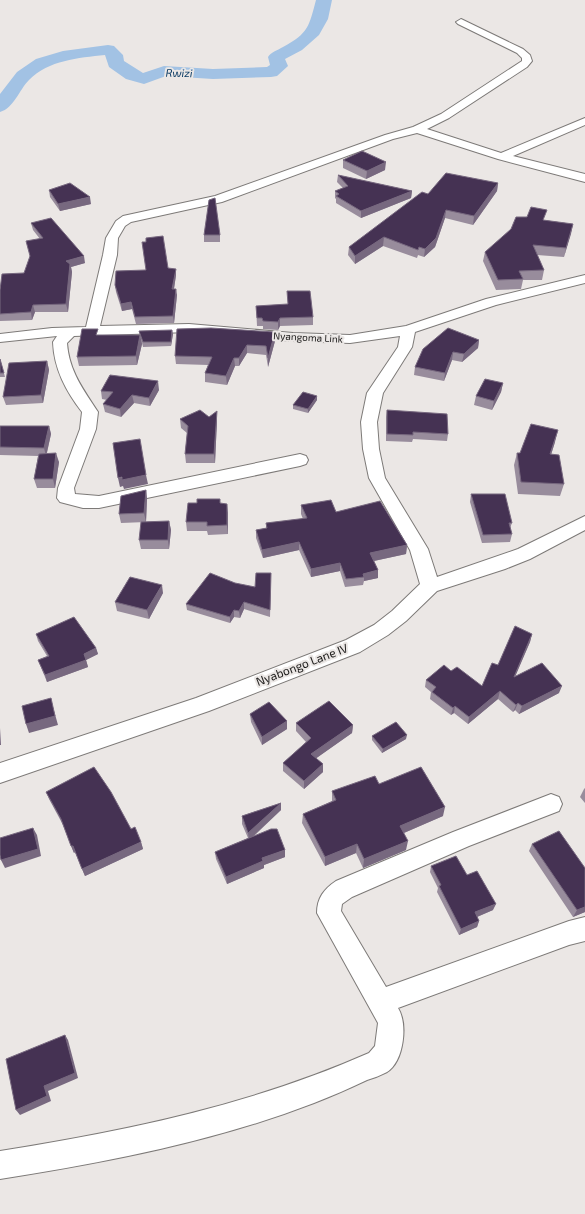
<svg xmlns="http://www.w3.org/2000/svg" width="585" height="1214" font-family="'Exo 2',sans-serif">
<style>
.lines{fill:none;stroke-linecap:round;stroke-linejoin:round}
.river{fill:#a2c2e4;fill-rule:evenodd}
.minor-casing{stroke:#7d7a78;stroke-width:2}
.minor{fill:#fff;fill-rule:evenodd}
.wall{fill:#988c9c}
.shaded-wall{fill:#77687f}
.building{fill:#453253;stroke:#77687f}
.labels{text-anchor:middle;stroke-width:4;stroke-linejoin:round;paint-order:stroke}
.far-street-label{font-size:10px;fill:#1c1b1a;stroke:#ebe7e5}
.far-water-label{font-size:11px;font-style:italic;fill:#02345f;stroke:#ebe7e5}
.street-label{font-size:12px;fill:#1c1b1a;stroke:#ebe7e5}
</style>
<rect width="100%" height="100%" fill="#ebe7e5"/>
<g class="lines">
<path class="river" d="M 316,0 L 332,0 L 328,19 L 319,35 L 302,50 L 285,59 L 288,66 L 277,76 L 271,77 L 213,79 L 166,76 L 144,84 L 126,79 L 109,67 L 105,55 C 78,58 49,60 29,80 C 19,90 14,108 0,112 L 0,94 L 17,72 L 36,59 L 63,51 L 108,45 L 114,46 L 123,55 L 124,61 L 143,73 L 164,66 L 213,69 L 267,67 L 270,65 L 268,57 C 271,52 278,50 283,47 C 309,33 309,26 316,0 Z"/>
<g class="minor-casing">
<path id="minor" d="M 461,19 L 523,49 L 530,55 L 532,61 L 527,67 L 449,118 L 427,129 L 501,153 L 585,118 L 585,125 L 513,156 L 585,174 L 585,182 L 498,159 L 417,133 L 393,139 L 222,202 L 131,222 L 125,226 L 118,238 L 117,255 L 100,326 L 189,324 L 293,333 L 350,335 L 406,326 L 486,299 L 585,275 L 585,283 L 496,305 L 415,332 L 412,347 L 383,393 L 377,422 L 379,449 L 385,478 L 428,549 L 437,577 L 518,549 L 585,516 L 585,530 L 530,559 L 505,569 L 437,591 L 406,621 L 388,635 L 360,652 L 209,711 L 0,783 L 0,763 L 196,698 L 346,640 L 374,625 L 392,611 L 420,584 L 410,550 L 369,478 L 363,449 L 361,422 L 367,393 L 398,347 L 400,336 L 350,343 L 293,341 L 189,332 L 74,336 L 67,343 C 69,371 83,389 98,412 L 96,429 L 74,488 L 75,494 L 99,496 L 300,454 L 306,456 L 308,460 L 306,464 L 300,466 L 99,508 L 83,508 L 60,502 L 57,498 L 58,488 L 80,429 L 82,412 C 66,391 54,369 53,342 L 57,336 L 0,342 L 0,334 L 52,328 L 86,327 L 103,255 L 106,238 L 116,221 L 123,216 L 215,196 L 385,135 L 413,127 L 441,114 L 522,61 L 522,58 L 517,53 L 458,24 L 456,22 Z
M 551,794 L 559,797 L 562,804 L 559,811 L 469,846 L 352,897 L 342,904 L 341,911 L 386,987 L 569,921 L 585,917 L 585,941 L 569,945 L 398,1008 C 408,1024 404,1061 387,1072 C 381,1075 374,1078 367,1080 C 350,1088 332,1096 314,1103 C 213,1142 107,1162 0,1179 L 0,1151 C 127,1131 251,1105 369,1053 L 375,1046 L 378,1023 L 317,913 C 317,898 324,889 336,881 L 453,832 Z"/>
</g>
<use href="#minor" class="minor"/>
</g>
<path class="wall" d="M 343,160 L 385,170 L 366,179 L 343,168 Z
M 338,175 L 412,191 L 411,198 L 361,218 L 336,203 L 336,199 L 335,198 L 335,191 L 343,188 L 337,182 Z
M 498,183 L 497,191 L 473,225 L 445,218 L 435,247 L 424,257 L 418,255 L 417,258 L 383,246 L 355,264 L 348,255 L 349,247 L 428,194 Z
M 49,190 L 91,204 L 60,211 L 50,197 Z
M 544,220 L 573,224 L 564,257 L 537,255 L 544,270 L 542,280 L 523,280 L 521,289 L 496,290 L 483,261 L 485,252 Z
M 31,223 L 85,263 L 71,267 L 72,272 L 68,312 L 35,312 L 32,320 L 0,321 L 0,290 L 24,273 L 40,239 L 33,230 Z
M 204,235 L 220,235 L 220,242 L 204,242 Z
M 168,268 L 176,275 L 174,289 L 177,295 L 174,323 L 136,324 L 132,309 L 122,311 L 116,292 L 115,285 L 146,270 Z
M 256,306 L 313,317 L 313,325 L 280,326 L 278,330 L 263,329 L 263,326 L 257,326 Z
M 139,331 L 173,334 L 171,346 L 143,347 L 141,339 L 142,344 L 137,365 L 79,366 L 77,357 L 99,335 L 140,335 Z
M 275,332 L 275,341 L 268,367 L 266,355 L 247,353 L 239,366 L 235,366 L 227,385 L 205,382 L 205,373 L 208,365 L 176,364 L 175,356 Z
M 479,340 L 478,348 L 462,362 L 452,360 L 444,381 L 414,375 L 415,367 Z
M 0,359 L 1,362 L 5,377 L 0,377 Z
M 47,361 L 49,370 L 43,403 L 6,405 L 3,397 Z
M 503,383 L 501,392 L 492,410 L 474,405 L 476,396 Z
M 159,390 L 150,406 L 134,403 L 121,417 L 105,412 L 103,404 L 107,400 L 102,399 L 101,391 Z
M 317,400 L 308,413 L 293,409 L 293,405 Z
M 387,410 L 448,434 L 447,441 L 413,439 L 412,442 L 386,441 L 386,417 Z
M 180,419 L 217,420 L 215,463 L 186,463 L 185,454 L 187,433 L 181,428 Z
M 0,426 L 49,426 L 51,434 L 47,453 L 59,462 L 55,488 L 37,488 L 34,479 L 38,456 L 0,455 Z
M 555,442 L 551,455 L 564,484 L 560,496 L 518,494 L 514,465 L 517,453 L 520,453 Z
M 146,490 L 147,499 L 146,522 L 121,523 L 119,514 Z
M 471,494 L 512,523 L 510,528 L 512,534 L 510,542 L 482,543 L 470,502 Z
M 220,503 L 228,513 L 228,534 L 208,535 L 207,531 L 187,531 L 186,522 Z
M 301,505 L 336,512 L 407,545 L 406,554 L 374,561 L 378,570 L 378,578 L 364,581 L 363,585 L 345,587 L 340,571 L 311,577 L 299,550 L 263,558 L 256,538 L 256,530 L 266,528 L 266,523 L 303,519 L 301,514 Z
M 169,521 L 171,530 L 169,549 L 141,549 L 139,540 Z
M 271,580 L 270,617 L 244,609 L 240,618 L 234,617 L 230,623 L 187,610 L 186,604 L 235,583 L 255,587 Z
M 163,593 L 149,619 L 117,611 L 115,602 Z
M 36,634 L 96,648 L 98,654 L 86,660 L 88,667 L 47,682 L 38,660 L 47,656 L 38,641 Z
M 532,634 L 530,642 L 515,676 L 559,693 L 519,714 L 515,710 L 513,712 L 498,699 L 468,724 L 454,713 L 451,715 L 430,699 L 431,692 L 425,687 L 426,680 L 451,671 L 482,686 L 498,665 Z
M 250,714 L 287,721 L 287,729 L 262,745 L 251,722 Z
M 296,723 L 353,725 L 352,733 L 316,758 L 323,764 L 323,772 L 304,789 L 283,771 L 283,763 L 306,742 L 296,731 Z
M 372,736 L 406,739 L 382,753 L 372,740 Z
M 379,784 L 443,816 L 404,833 L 406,850 L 363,868 L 356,853 L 325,866 L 302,823 L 303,814 L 332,801 L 332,791 Z
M 585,788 L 585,803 L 580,797 L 584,789 Z
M 46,792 L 131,829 L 141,842 L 143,849 L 85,876 L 75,852 L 74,853 L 63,825 L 49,799 Z
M 281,803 L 281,810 L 254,836 L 285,857 L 264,865 L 264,868 L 227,884 L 216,859 L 215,852 L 248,838 L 242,824 L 242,816 Z
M 532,844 L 585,868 L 585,912 L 573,917 L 529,851 Z
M 431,866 L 467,875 L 493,910 L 477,917 L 479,921 L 477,927 L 459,935 L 437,892 L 438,888 L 430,872 Z"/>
<path class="shaded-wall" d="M 386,162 L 385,170 L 366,179 L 367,171 Z
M 498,183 L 497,191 L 473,225 L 474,216 Z
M 412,191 L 411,198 L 361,218 L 361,211 Z
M 90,197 L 91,204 L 60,211 L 58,204 Z
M 446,210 L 445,218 L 435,247 L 424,257 L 425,249 Z
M 573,224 L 571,234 L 564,257 L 566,248 Z
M 384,237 L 383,246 L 355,264 L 355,256 Z
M 84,256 L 85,263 L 71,267 L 72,272 L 68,312 L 66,304 L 66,261 Z
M 176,269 L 176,275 L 173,295 L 172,289 Z
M 176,289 L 177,295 L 174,323 L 173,316 Z
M 131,302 L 132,309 L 122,311 L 121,304 Z
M 33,305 L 35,312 L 32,320 L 31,312 Z
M 280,318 L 280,326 L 278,330 L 278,322 Z
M 172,330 L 173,334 L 171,346 L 171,342 Z
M 275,332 L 275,341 L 268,367 L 268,358 Z
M 140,335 L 142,344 L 137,365 L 136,356 Z
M 479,340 L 478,348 L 462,362 L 464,354 Z
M 247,345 L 247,353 L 239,366 L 239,358 Z
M 453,352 L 452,360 L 444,381 L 445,373 Z
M 234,358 L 235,366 L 227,385 L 226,376 Z
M 47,361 L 49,370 L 43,403 L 41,395 Z
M 158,381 L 159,390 L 150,406 L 149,398 Z
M 503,383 L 501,392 L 492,410 L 494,401 Z
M 132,395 L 134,403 L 121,417 L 120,409 Z
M 317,396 L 317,400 L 308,413 L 308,409 Z
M 217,411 L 217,420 L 215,463 L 214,454 Z
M 49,426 L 51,434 L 46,456 L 44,448 Z
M 558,430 L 555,442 L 547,467 L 550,454 Z
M 56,453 L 59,462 L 55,488 L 53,479 Z
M 146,475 L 148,484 L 124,489 L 123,486 L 120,487 L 118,478 Z
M 146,490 L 147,499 L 146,522 L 144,513 Z
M 227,504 L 228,513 L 228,534 L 227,525 Z
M 169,521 L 171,530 L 169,549 L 168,540 Z
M 299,542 L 299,550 L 263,558 L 262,550 Z
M 407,545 L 406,554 L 369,562 L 370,553 Z
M 340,563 L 340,571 L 311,577 L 311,569 Z
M 378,570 L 378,578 L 364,581 L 364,577 L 363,574 Z
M 162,585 L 163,593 L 149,619 L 147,610 Z
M 244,602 L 244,609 L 240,618 L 239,611 Z
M 234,610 L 234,617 L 230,623 L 230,617 Z
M 532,634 L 530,642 L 512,684 L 514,677 Z
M 96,648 L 98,654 L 86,660 L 88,667 L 47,682 L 45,675 Z
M 562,686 L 559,693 L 519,714 L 522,706 Z
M 500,691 L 498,699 L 468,724 L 469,717 Z
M 51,698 L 53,707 L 58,725 L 29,733 L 26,724 Z
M 518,703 L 515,710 L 513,712 L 516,705 Z
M 455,706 L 454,713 L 451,715 L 453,708 Z
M 287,721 L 287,729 L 262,745 L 262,737 Z
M 353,725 L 352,733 L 311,762 L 311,754 Z
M 0,728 L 1,745 L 0,745 Z
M 407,735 L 406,739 L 382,753 L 383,749 Z
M 323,764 L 323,772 L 304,789 L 304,781 Z
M 281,803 L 281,810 L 249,840 L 248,833 Z
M 445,807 L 443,816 L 399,835 L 400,826 Z
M 33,828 L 37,835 L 41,856 L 5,868 L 1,860 Z
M 408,841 L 406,850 L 363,868 L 364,859 Z
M 141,842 L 143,849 L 85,876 L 82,869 Z
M 357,844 L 356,853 L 325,866 L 325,857 Z
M 71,846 L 73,846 L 75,852 L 74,853 Z
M 285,850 L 285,857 L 264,865 L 264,868 L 227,884 L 226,877 L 262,858 Z
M 496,904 L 493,910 L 472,919 L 475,912 Z
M 585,907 L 585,912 L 573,917 L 577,910 Z
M 479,921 L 477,927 L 459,935 L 461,929 Z
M 65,1035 L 68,1040 L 78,1078 L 48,1091 L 51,1101 L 20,1115 L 16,1110 L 44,1086 Z"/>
<path class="building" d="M 362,151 L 386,162 L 367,171 L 343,160 Z
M 446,173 L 498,183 L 474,216 L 446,210 L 436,238 L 425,249 L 419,247 L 418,250 L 384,237 L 355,256 L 349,247 L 422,192 L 428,194 Z
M 338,175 L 412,191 L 361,211 L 336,196 L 339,194 L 335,191 L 348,186 Z
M 70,183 L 90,197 L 58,204 L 49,190 Z
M 215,198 L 220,235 L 204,235 L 209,200 Z
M 531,207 L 547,210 L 543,220 L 573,224 L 566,248 L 533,245 L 544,270 L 519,271 L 523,279 L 498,280 L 485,252 L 511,229 L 516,217 L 527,217 Z
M 51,218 L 84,256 L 66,261 L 70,264 L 66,304 L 33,305 L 31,312 L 0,314 L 0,290 L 2,274 L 24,273 L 30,256 L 26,241 L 43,238 L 31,223 Z
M 163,236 L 168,268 L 176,269 L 172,289 L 176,289 L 173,316 L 135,317 L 131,302 L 121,304 L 115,285 L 116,271 L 146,270 L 142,242 L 146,242 L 146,238 Z
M 287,291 L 310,291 L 313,317 L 280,318 L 278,322 L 263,321 L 262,318 L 257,318 L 256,306 L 288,304 Z
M 211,328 L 275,332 L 268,358 L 266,346 L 247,345 L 239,358 L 234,358 L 226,376 L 205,373 L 212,357 L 175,356 L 177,329 Z
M 448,328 L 479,340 L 464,354 L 453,352 L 445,373 L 415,367 L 423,349 Z
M 82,329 L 98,329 L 96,335 L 140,335 L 136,356 L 77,357 Z
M 172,330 L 171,342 L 143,342 L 139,331 Z
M 0,359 L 4,373 L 0,373 Z
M 47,361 L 41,395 L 3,397 L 9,363 Z
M 110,375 L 158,381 L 149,398 L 132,395 L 120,409 L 103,404 L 113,392 L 101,391 Z
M 485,379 L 503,383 L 494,401 L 476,396 Z
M 303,392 L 317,396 L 308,409 L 293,405 Z
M 200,410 L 209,417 L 217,411 L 214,454 L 185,454 L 188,426 L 180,419 Z
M 387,410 L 447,414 L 448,434 L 413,432 L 413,435 L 387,434 Z
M 531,424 L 558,430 L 550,454 L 559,455 L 564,484 L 521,482 L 517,453 L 520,453 Z
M 0,426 L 49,426 L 44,448 L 0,447 Z
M 140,439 L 146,475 L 122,480 L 122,477 L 118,478 L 113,443 Z
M 56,453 L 53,479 L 34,479 L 39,454 Z
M 146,490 L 144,513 L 119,514 L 121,496 Z
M 471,494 L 505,494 L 512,523 L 509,523 L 512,534 L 483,535 Z
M 197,499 L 220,499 L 220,503 L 227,504 L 227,525 L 207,526 L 207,522 L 186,522 L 188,503 L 197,503 Z
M 331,500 L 336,512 L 380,501 L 407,545 L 370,553 L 378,570 L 363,574 L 364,577 L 346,579 L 340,563 L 311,569 L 299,542 L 262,550 L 256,530 L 267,528 L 266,523 L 307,518 L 301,505 Z
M 169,521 L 168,540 L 139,540 L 141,522 Z
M 210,573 L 235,583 L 255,587 L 256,573 L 271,573 L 270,610 L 244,602 L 239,611 L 234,610 L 230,617 L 186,604 Z
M 130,577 L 162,585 L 147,610 L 115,602 Z
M 74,617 L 96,648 L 84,654 L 86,660 L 45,675 L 38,660 L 49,656 L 36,634 Z
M 515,626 L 532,634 L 514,677 L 542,663 L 562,686 L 522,706 L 518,703 L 516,705 L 500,691 L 469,717 L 455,706 L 453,708 L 432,692 L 436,687 L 426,680 L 444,665 L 451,671 L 457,667 L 482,686 L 492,663 L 498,665 Z
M 51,698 L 55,716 L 26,724 L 22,706 Z
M 329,701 L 353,725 L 311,754 L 323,764 L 304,781 L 283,763 L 311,738 L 296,723 Z
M 269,702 L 287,721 L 262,737 L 250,714 Z
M 396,722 L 407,735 L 383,749 L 372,736 Z
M 94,767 L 111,792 L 131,829 L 135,827 L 141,842 L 82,869 L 73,846 L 71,846 L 61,819 L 46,792 Z
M 421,767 L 445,807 L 400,826 L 408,841 L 364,859 L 357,844 L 325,857 L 303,814 L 336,800 L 332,791 L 375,776 L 379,784 Z
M 281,803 L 248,833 L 242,816 Z
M 33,828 L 38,849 L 1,860 L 0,855 L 0,838 Z
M 271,829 L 277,829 L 285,850 L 262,858 L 263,861 L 226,877 L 215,852 Z
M 559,831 L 585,868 L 585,907 L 577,910 L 532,844 Z
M 456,856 L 467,875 L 477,871 L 496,904 L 475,912 L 479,921 L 461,929 L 439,886 L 441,885 L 431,866 Z
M 65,1035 L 75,1073 L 44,1086 L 47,1096 L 16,1110 L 6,1059 Z"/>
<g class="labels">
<g class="far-street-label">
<text transform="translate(308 337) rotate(3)" y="4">Nyangoma Link</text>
</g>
<g class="far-water-label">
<text transform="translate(179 73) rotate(1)" y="4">Rwizi</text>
</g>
<g class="street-label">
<text transform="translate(302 665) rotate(-21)" y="4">Nyabongo Lane IV</text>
</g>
</g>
</svg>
